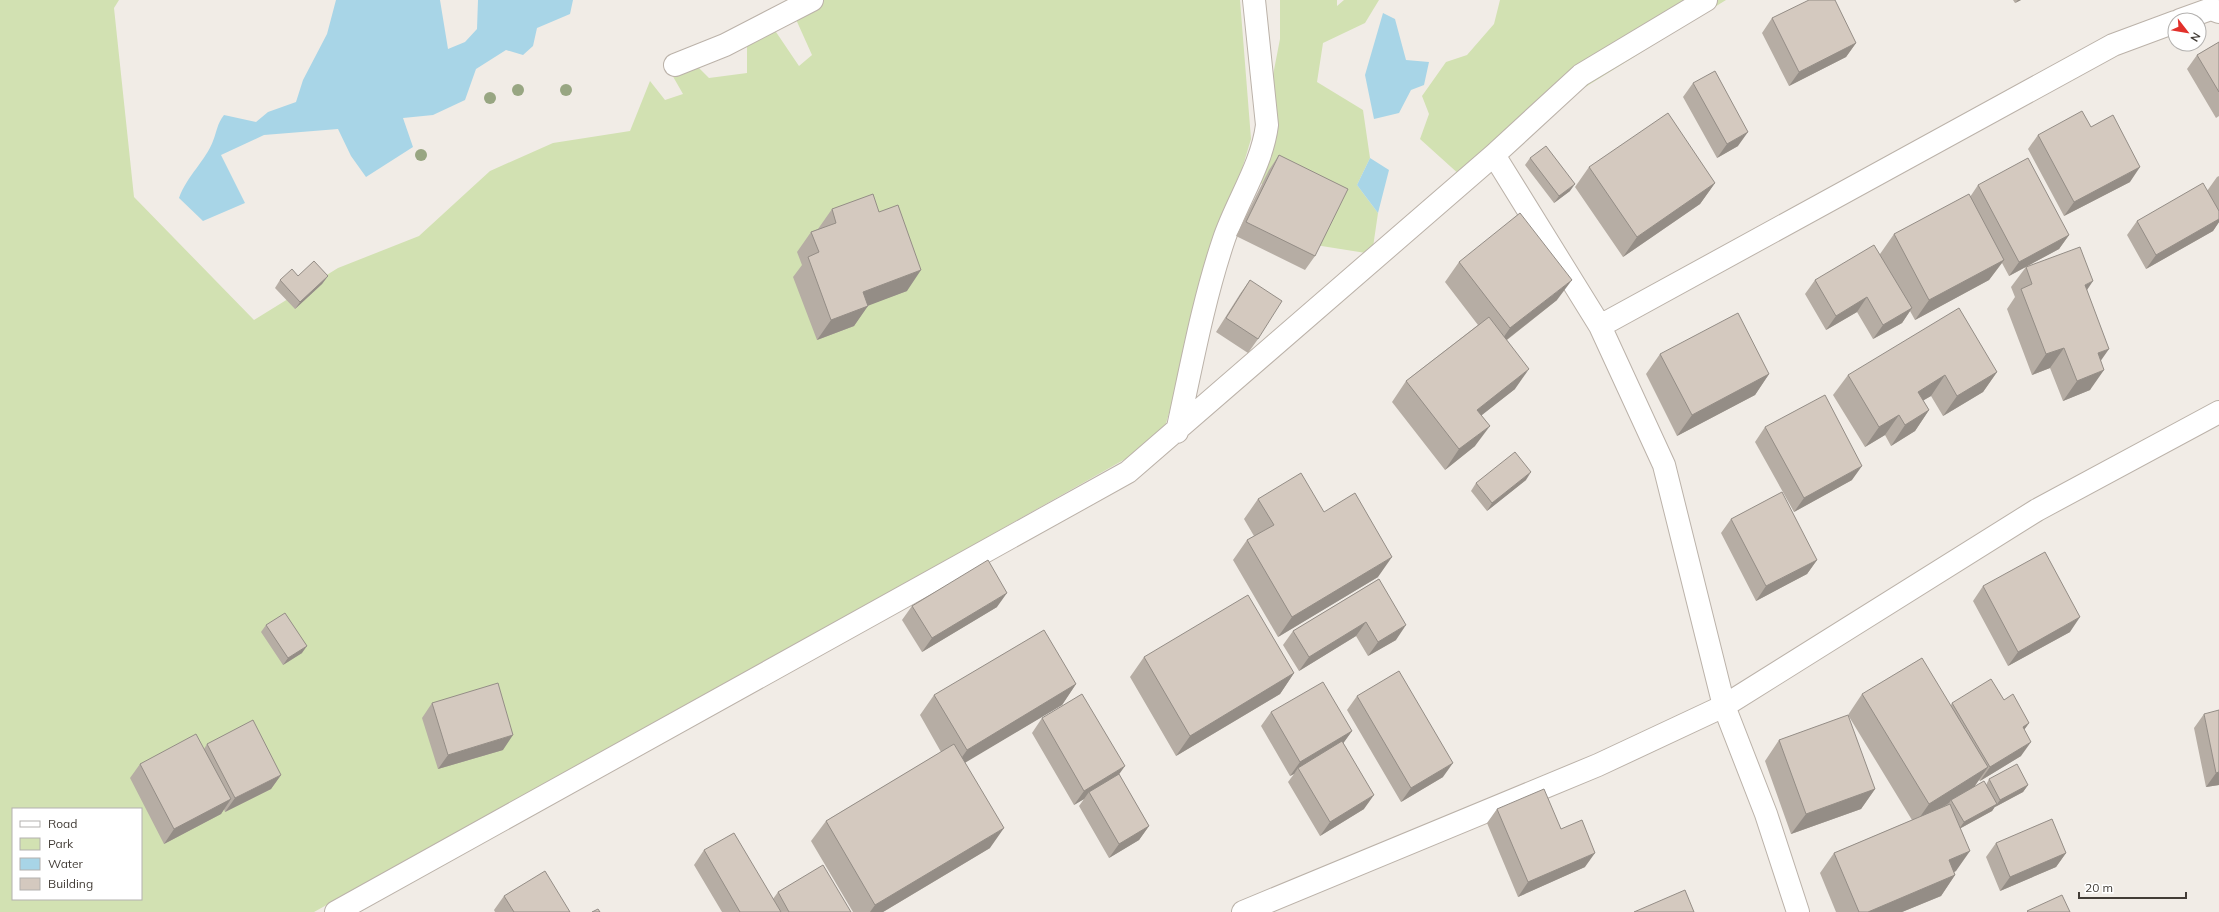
<svg xmlns="http://www.w3.org/2000/svg" width="2219" height="912" font-family="Mulish,sans-serif">
<style>
.green{fill:#d2e1b2;fill-rule:evenodd}
.water{fill:#a8d5e7}
.lines{fill:none;stroke-linecap:round;stroke-linejoin:round}
.minor-casing{stroke:#bbb2a9;stroke-width:24}
.minor{stroke:#fff;stroke-width:22}
.tree{fill:#98a682}
.wall{fill:#b6ada4}
.shaded-wall{fill:#948d86}
.building{fill:#d4c9bf;stroke:#948d86}
</style>
<rect width="100%" height="100%" fill="#f1ece6"/>
<path class="green" d="M 0,0 L 119,0 L 114,8 L 134,197 L 254,320 L 338,268 L 419,236 L 490,171 L 553,143 L 630,131 L 650,81 L 665,100 L 683,94 L 667,66 L 697,66 L 709,78 L 747,73 L 747,32 L 776,32 L 799,66 L 812,55 L 794,15 L 804,0 L 1240,0 L 1251,139 L 1164,430 L 1127,458 L 899,587 L 314,912 L 0,912 ZM 13,809 L 141,809 L 141,899 L 13,899 Z
M 1280,0 L 1337,0 L 1337,6 L 1344,0 L 1379,0 L 1365,23 L 1323,43 L 1317,82 L 1363,110 L 1370,158 L 1357,185 L 1378,213 L 1372,254 L 1309,244 L 1290,203 L 1253,178 L 1280,39 Z
M 1500,0 L 1726,0 L 1519,128 L 1461,176 L 1420,139 L 1429,114 L 1422,96 L 1446,62 L 1467,55 L 1494,24 Z"/>
<path class="water" d="M 336,0 L 440,0 L 448,49 L 465,42 L 477,29 L 478,0 L 573,0 L 570,14 L 537,28 L 533,46 L 523,55 L 506,50 L 476,69 L 465,100 L 433,115 L 403,118 L 413,147 L 366,177 L 351,156 L 338,129 L 264,135 L 221,155 L 245,203 L 203,221 L 179,198 C 187,176 206,160 213,141 C 217,131 217,124 224,115 L 256,122 L 268,112 L 296,102 L 303,80 L 327,34 Z
M 1383,13 L 1395,19 L 1406,60 L 1429,62 L 1424,85 L 1411,90 L 1399,113 L 1374,119 L 1365,75 Z
M 1370,158 L 1389,170 L 1378,213 L 1357,185 Z"/>
<g class="lines">
<g class="minor-casing">
<path id="minor" d="M 2180,20 L 2211,9 L 2219,12
M 675,65 L 725,45 L 812,0
M 1494,155 L 1600,326 L 1664,465 L 1724,706 L 1766,814 L 1798,912
M 1600,326 L 2113,45 L 2175,22
M 1177,432 C 1191,368 1203,301 1224,239 C 1237,201 1262,165 1267,125 L 1254,0
M 336,912 L 1128,472 L 1494,155 L 1581,75 L 1706,0
M 1243,912 L 1598,765 L 1724,706 L 2037,510 L 2219,412"/>
</g>
<use href="#minor" class="minor"/>
</g>
<g class="tree">
<circle cx="518" cy="90" r="6"/>
<circle cx="566" cy="90" r="6"/>
<circle cx="490" cy="98" r="6"/>
<circle cx="421" cy="155" r="6"/>
</g>
<path class="wall" d="M 2013,0 L 2021,0 L 2015,3 Z
M 1772,18 L 1856,43 L 1846,57 L 1789,86 L 1762,33 Z
M 2219,42 L 2219,116 L 2216,118 L 2187,69 L 2197,55 Z
M 1693,83 L 1738,146 L 1717,158 L 1683,97 Z
M 2091,127 L 2130,182 L 2064,216 L 2028,149 L 2038,135 Z
M 1279,155 L 1315,256 L 1305,270 L 1236,236 L 1269,170 Z
M 1530,158 L 1570,191 L 1554,203 L 1525,165 Z
M 1589,167 L 1715,183 L 1700,204 L 1623,257 L 1575,187 Z
M 2219,176 L 2219,222 L 2213,231 L 2146,269 L 2127,235 L 2137,221 L 2207,191 L 2217,177 Z
M 1978,185 L 2069,235 L 2059,249 L 2009,276 L 2002,263 L 1989,280 L 1915,320 L 1910,311 L 1902,323 L 1873,339 L 1857,312 L 1826,330 L 1805,294 L 1815,280 L 1880,254 L 1894,234 L 1970,197 Z
M 832,209 L 907,291 L 868,305 L 854,326 L 817,340 L 793,277 L 802,265 L 797,252 L 811,232 L 818,229 Z
M 1459,262 L 1557,300 L 1507,340 L 1515,389 L 1481,415 L 1475,446 L 1445,470 L 1392,402 L 1406,381 L 1478,325 L 1445,282 Z
M 2026,267 L 2087,290 L 2101,361 L 2090,390 L 2063,401 L 2050,368 L 2032,375 L 2007,309 L 2015,297 L 2011,287 Z
M 298,276 L 328,276 L 322,284 L 295,309 L 275,288 L 280,280 Z
M 1250,280 L 1258,339 L 1248,353 L 1216,332 L 1240,294 Z
M 1660,354 L 1769,374 L 1755,395 L 1677,436 L 1646,374 Z
M 1997,372 L 1983,392 L 1943,416 L 1931,396 L 1923,400 L 1929,410 L 1915,431 L 1891,446 L 1885,435 L 1865,447 L 1833,395 L 1848,375 Z
M 1765,427 L 1852,480 L 1794,512 L 1755,442 Z
M 1526,480 L 1487,511 L 1471,491 L 1476,483 Z
M 1258,499 L 1324,512 L 1378,577 L 1278,637 L 1233,560 L 1247,540 L 1254,536 L 1244,519 Z
M 1731,519 L 1817,560 L 1807,574 L 1756,601 L 1721,533 Z
M 1379,579 L 1396,640 L 1368,656 L 1356,636 L 1299,671 L 1283,645 L 1293,631 Z
M 1983,586 L 2070,632 L 2008,666 L 1973,601 Z
M 912,606 L 997,607 L 922,652 L 902,620 Z
M 266,625 L 302,653 L 283,665 L 261,632 Z
M 1144,657 L 1294,673 L 1280,694 L 1176,756 L 1130,677 Z
M 1076,684 L 1062,705 L 965,762 L 990,848 L 883,912 L 853,912 L 811,841 L 826,821 L 941,752 L 920,715 L 934,695 Z
M 1862,694 L 1951,705 L 1952,703 L 2004,700 L 2029,723 L 2024,730 L 2021,756 L 1980,781 L 1979,780 L 1974,787 L 1986,785 L 1989,779 L 2028,785 L 2023,792 L 1995,807 L 1995,806 L 1992,811 L 1961,828 L 1956,871 L 1954,872 L 1955,875 L 1941,896 L 1902,912 L 1836,912 L 1820,873 L 1834,853 L 1912,820 L 1848,715 Z
M 1357,696 L 1443,777 L 1401,802 L 1347,710 Z
M 432,703 L 503,750 L 438,769 L 422,718 Z
M 1271,712 L 1352,731 L 1343,743 L 1364,809 L 1320,836 L 1288,782 L 1294,774 L 1290,776 L 1261,726 Z
M 2204,714 L 2219,785 L 2206,787 L 2194,728 Z
M 1042,718 L 1119,775 L 1149,826 L 1139,840 L 1109,858 L 1079,806 L 1084,799 L 1074,805 L 1032,733 Z
M 1779,740 L 1875,789 L 1861,809 L 1791,834 L 1765,761 Z
M 207,744 L 281,775 L 271,789 L 225,812 L 224,809 L 221,814 L 164,844 L 130,778 L 140,764 L 204,749 Z
M 1497,809 L 1561,829 L 1585,867 L 1518,897 L 1487,823 Z
M 1996,843 L 2066,853 L 2056,867 L 2000,891 L 1986,857 Z
M 704,850 L 773,899 L 778,892 L 851,912 L 722,912 L 694,865 Z
M 504,896 L 570,912 L 495,912 L 494,910 Z"/>
<path class="shaded-wall" d="M 2018,0 L 2021,0 L 2015,3 Z
M 1856,43 L 1846,57 L 1789,86 L 1799,72 Z
M 1748,132 L 1738,146 L 1717,158 L 1727,144 Z
M 2140,167 L 2130,182 L 2064,216 L 2074,202 Z
M 1715,183 L 1700,204 L 1623,257 L 1637,237 Z
M 1575,184 L 1570,191 L 1554,203 L 1559,196 Z
M 2219,219 L 2219,222 L 2213,231 L 2146,269 L 2156,255 Z
M 2069,235 L 2059,249 L 2009,276 L 2019,262 Z
M 2004,260 L 1989,280 L 1915,320 L 1929,300 Z
M 921,270 L 907,291 L 849,313 L 863,292 Z
M 328,276 L 322,284 L 295,309 L 300,302 Z
M 1572,280 L 1557,300 L 1496,348 L 1510,328 Z
M 2093,281 L 2079,302 L 2085,285 Z
M 1867,297 L 1857,312 L 1826,330 L 1836,316 Z
M 868,306 L 854,326 L 817,340 L 831,320 Z
M 1912,308 L 1902,323 L 1873,339 L 1883,325 Z
M 2064,348 L 2050,368 L 2032,375 L 2046,354 Z
M 2109,349 L 2095,369 L 2098,353 Z
M 1529,369 L 1515,389 L 1463,430 L 1477,410 Z
M 2104,370 L 2090,390 L 2063,401 L 2077,381 Z
M 1997,372 L 1983,392 L 1943,416 L 1957,396 Z
M 1769,374 L 1755,395 L 1677,436 L 1692,415 Z
M 1945,375 L 1931,396 L 1904,412 L 1918,392 Z
M 1929,410 L 1915,431 L 1891,446 L 1905,425 Z
M 1899,415 L 1885,435 L 1865,447 L 1879,427 Z
M 1490,426 L 1475,446 L 1445,470 L 1459,449 Z
M 1862,466 L 1852,480 L 1794,512 L 1804,498 Z
M 1531,472 L 1526,480 L 1487,511 L 1492,503 Z
M 1392,557 L 1378,577 L 1278,637 L 1292,617 Z
M 1817,560 L 1807,574 L 1756,601 L 1766,586 Z
M 1007,593 L 997,607 L 922,652 L 932,638 Z
M 2080,617 L 2070,632 L 2008,666 L 2018,652 Z
M 1366,622 L 1356,636 L 1299,671 L 1309,657 Z
M 1406,625 L 1396,640 L 1368,656 L 1378,642 Z
M 307,646 L 302,653 L 283,665 L 288,658 Z
M 1294,673 L 1280,694 L 1176,756 L 1190,736 Z
M 1076,684 L 1062,705 L 953,770 L 967,750 Z
M 2029,723 L 2019,737 L 2023,727 Z
M 1352,731 L 1342,745 L 1298,768 L 1294,774 L 1290,776 L 1300,762 Z
M 513,735 L 503,750 L 438,769 L 448,755 Z
M 2031,742 L 2021,756 L 1980,781 L 1990,767 Z
M 1453,763 L 1443,777 L 1401,802 L 1411,788 Z
M 1125,766 L 1115,780 L 1089,792 L 1084,799 L 1074,805 L 1084,791 Z
M 1988,767 L 1974,787 L 1951,800 L 1949,803 L 1915,824 L 1929,804 Z
M 2219,772 L 2219,785 L 2206,787 L 2216,773 Z
M 281,775 L 271,789 L 225,812 L 235,798 Z
M 2028,785 L 2023,792 L 1995,807 L 2000,800 Z
M 1875,789 L 1861,809 L 1791,834 L 1806,814 Z
M 1374,795 L 1364,809 L 1320,836 L 1330,822 Z
M 231,799 L 221,814 L 164,844 L 174,829 Z
M 1997,804 L 1992,811 L 1959,829 L 1964,822 Z
M 1149,826 L 1139,840 L 1109,858 L 1119,844 Z
M 1004,828 L 990,848 L 883,912 L 870,912 L 875,905 Z
M 1970,851 L 1956,871 L 1934,881 L 1949,860 Z
M 1595,853 L 1585,867 L 1518,897 L 1528,882 Z
M 2066,853 L 2056,867 L 2000,891 L 2010,877 Z
M 1955,875 L 1941,896 L 1902,912 L 1868,912 Z"/>
<path class="building" d="M 1809,0 L 1835,0 L 1856,43 L 1799,72 L 1772,18 Z
M 2219,42 L 2219,92 L 2197,55 Z
M 1715,71 L 1748,132 L 1727,144 L 1693,83 Z
M 2082,111 L 2091,127 L 2113,115 L 2140,167 L 2074,202 L 2038,135 Z
M 1668,113 L 1715,183 L 1637,237 L 1589,167 Z
M 1546,146 L 1575,184 L 1559,196 L 1530,158 Z
M 1279,155 L 1348,189 L 1315,256 L 1246,222 Z
M 2028,158 L 2069,235 L 2019,262 L 1978,185 Z
M 2203,183 L 2219,211 L 2219,219 L 2156,255 L 2137,221 Z
M 873,194 L 879,212 L 898,205 L 921,270 L 863,292 L 868,306 L 831,320 L 808,257 L 819,252 L 811,232 L 836,223 L 832,209 Z
M 1969,194 L 2004,260 L 1929,300 L 1894,234 Z
M 1520,213 L 1572,280 L 1510,328 L 1459,262 Z
M 1874,245 L 1912,308 L 1883,325 L 1867,297 L 1836,316 L 1815,280 Z
M 2080,247 L 2093,281 L 2085,285 L 2109,349 L 2098,353 L 2104,370 L 2077,381 L 2064,348 L 2046,354 L 2021,289 L 2032,284 L 2026,267 Z
M 314,261 L 328,276 L 300,302 L 280,280 L 292,269 L 298,276 Z
M 1250,280 L 1282,301 L 1258,339 L 1226,318 Z
M 1959,308 L 1997,372 L 1957,396 L 1945,375 L 1918,392 L 1929,410 L 1905,425 L 1899,415 L 1879,427 L 1848,375 Z
M 1738,313 L 1769,374 L 1692,415 L 1660,354 Z
M 1489,317 L 1529,369 L 1477,410 L 1490,426 L 1459,449 L 1406,381 Z
M 1825,395 L 1862,466 L 1804,498 L 1765,427 Z
M 1515,452 L 1531,472 L 1492,503 L 1476,483 Z
M 1301,473 L 1324,512 L 1355,493 L 1392,557 L 1292,617 L 1247,540 L 1274,525 L 1258,499 Z
M 1782,492 L 1817,560 L 1766,586 L 1731,519 Z
M 2045,552 L 2080,617 L 2018,652 L 1983,586 Z
M 988,560 L 1007,593 L 932,638 L 912,606 Z
M 1379,579 L 1406,625 L 1378,642 L 1366,622 L 1309,657 L 1293,631 Z
M 1248,595 L 1294,673 L 1190,736 L 1144,657 Z
M 285,613 L 307,646 L 288,658 L 266,625 Z
M 1044,630 L 1076,684 L 967,750 L 934,695 Z
M 1922,658 L 1988,767 L 1929,804 L 1862,694 Z
M 1399,671 L 1453,763 L 1411,788 L 1357,696 Z
M 1991,679 L 2004,700 L 2013,694 L 2029,723 L 2023,727 L 2031,742 L 1990,767 L 1952,703 Z
M 1323,682 L 1352,731 L 1300,762 L 1271,712 Z
M 498,683 L 513,735 L 448,755 L 432,703 Z
M 1082,694 L 1125,766 L 1084,791 L 1042,718 Z
M 2219,710 L 2219,772 L 2216,773 L 2204,714 Z
M 1848,715 L 1875,789 L 1806,814 L 1779,740 Z
M 253,720 L 281,775 L 235,798 L 207,744 Z
M 196,734 L 231,799 L 174,829 L 140,764 Z
M 1342,741 L 1374,795 L 1330,822 L 1298,768 Z
M 954,744 L 1004,828 L 875,905 L 826,821 Z
M 2017,764 L 2028,785 L 2000,800 L 1989,779 Z
M 1119,774 L 1149,826 L 1119,844 L 1089,792 Z
M 1984,781 L 1997,804 L 1964,822 L 1951,800 Z
M 1544,789 L 1561,829 L 1582,820 L 1595,853 L 1528,882 L 1497,809 Z
M 1950,804 L 1970,851 L 1949,860 L 1955,875 L 1868,912 L 1859,912 L 1834,853 Z
M 2052,819 L 2066,853 L 2010,877 L 1996,843 Z
M 734,833 L 781,912 L 740,912 L 704,850 Z
M 823,865 L 851,912 L 789,912 L 778,892 Z
M 545,871 L 570,912 L 514,912 L 504,896 Z
M 1685,890 L 1694,912 L 1634,912 Z
M 2062,895 L 2070,912 L 2028,912 L 2027,911 Z
M 598,909 L 600,912 L 592,912 Z"/>
<rect x="12" y="808" width="130" height="92" fill="#ffffff" stroke="#b3b1af"/>
<rect x="20" y="821" width="20" height="6" fill="#ffffff" stroke="#b3b1af"/>
<text x="48" y="828" font-size="12" fill="#423c36">Road</text>
<rect x="20" y="838" width="20" height="12" fill="#d2e1b2" stroke="#b3b1af"/>
<text x="48" y="848" font-size="12" fill="#423c36">Park</text>
<rect x="20" y="858" width="20" height="12" fill="#a8d5e7" stroke="#b3b1af"/>
<text x="48" y="868" font-size="12" fill="#423c36">Water</text>
<rect x="20" y="878" width="20" height="12" fill="#d4c9bf" stroke="#b3b1af"/>
<text x="48" y="888" font-size="12" fill="#423c36">Building</text>
<g transform="translate(2187 32) rotate(121)"><circle r="19" fill="#ffffff" stroke="#b3b1af"/>
<path d="M0-3L7 15L0 10L-7 15Z" fill="#e2302b"/>
<text y="-6" font-size="11" font-weight="bold" text-anchor="middle" fill="#423c36">N</text>
</g>
<path d="M2079 892v6h107v-6" fill="none" stroke="#423c36" stroke-width="2"/>
<text x="2085" y="892" font-size="12" fill="#423c36" stroke="#ffffff" stroke-width="3" paint-order="stroke">20 m</text>
</svg>
